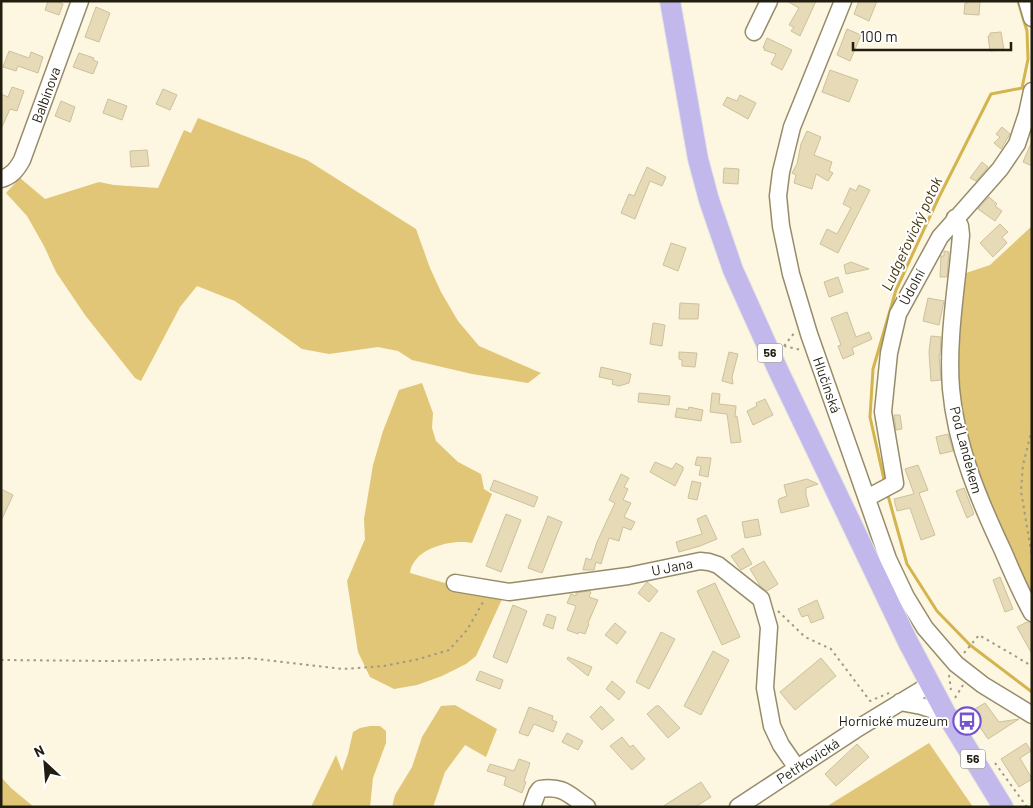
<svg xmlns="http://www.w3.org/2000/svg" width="1033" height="808" font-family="Barlow,sans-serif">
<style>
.green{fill:#e0c676}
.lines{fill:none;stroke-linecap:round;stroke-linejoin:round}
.stream{stroke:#d3b44e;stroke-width:3}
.building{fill:#e7dbb7;stroke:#ccc19d}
.minor-casing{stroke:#978c6a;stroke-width:19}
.major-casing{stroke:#e4e4e2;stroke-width:22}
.path{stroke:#a09a87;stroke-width:2;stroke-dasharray:2.5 4;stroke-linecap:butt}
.minor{stroke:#fff;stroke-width:16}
.major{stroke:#c2b8ec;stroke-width:20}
.labels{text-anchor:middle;stroke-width:4;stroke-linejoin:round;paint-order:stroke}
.shield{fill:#fff;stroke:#646157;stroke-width:1}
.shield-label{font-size:12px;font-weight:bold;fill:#211d0f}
.street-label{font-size:14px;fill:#211d0f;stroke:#fff}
.poi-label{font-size:14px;fill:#211d0f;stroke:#fff;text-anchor:end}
.water-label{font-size:15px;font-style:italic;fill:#43360a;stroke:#fff}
</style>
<rect width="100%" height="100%" fill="#fdf6e0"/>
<path class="green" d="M 198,118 L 307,160 L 416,229 L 430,268 L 441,292 L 458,321 L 479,346 L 541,373 L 528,383 L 472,374 L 412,360 L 398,351 L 378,347 L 329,354 L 302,349 L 235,301 L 197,286 L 180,307 L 141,381 L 135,378 L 85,315 L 56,272 L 44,246 L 27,216 L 6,193 L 20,178 L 45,199 L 99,182 L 114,185 L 158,188 L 184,130 L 191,133 Z
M 1032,226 L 1032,606 L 981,496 L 955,389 L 960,275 L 990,265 Z
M 422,383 L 433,413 L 432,428 L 436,441 L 458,462 L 481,474 L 484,489 L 492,494 L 472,543 C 452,539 413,548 410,573 L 455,586 L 503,597 L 476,656 L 466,664 L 442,676 L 417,685 L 394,689 L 370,677 L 358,652 L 347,581 L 365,539 L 364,519 L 373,465 L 383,431 L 399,390 Z
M 455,705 L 497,729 L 486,757 L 465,745 L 445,772 L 433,807 L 392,807 L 395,795 L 412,767 L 422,737 L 441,706 Z
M 370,726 L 380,726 L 386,731 L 386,743 L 373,778 L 370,807 L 311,807 L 336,755 L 342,771 L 348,754 L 353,732 L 360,728 Z
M 929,743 L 973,807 L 831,807 L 829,805 Z
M 1,777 L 11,788 L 34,807 L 1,807 Z"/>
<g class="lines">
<path class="stream" d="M 885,484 L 870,417 L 873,369 L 896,290 L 938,199 L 991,94 L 1022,88 L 1028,59 L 1027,31 L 1018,1
M 887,492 L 907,564 L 937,611 L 970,645 L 1032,692"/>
</g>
<path class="building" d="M 48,1 L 56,1 L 63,4 L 59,15 L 45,10 Z
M 787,1 L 816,1 L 800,36 L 791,31 L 794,27 L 789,25 L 799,8 Z
M 859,1 L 877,1 L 869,21 L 854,14 Z
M 968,1 L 980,1 L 979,15 L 964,14 L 965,3 L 968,3 Z
M 96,7 L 110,13 L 99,42 L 85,37 Z
M 847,29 L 861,35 L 850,61 L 837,55 Z
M 1001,32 L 1004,50 L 990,51 L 988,36 L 990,36 L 990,33 Z
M 767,38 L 792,50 L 782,70 L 771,64 L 776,54 L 764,50 L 765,48 L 763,48 Z
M 9,51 L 29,58 L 31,52 L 43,57 L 38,73 L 18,66 L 16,71 L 3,67 Z
M 79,53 L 94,58 L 93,60 L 98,62 L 93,74 L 73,67 Z
M 830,70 L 858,80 L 849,102 L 822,92 Z
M 12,87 L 24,91 L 17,111 L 10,109 L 1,129 L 1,94 L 8,97 Z
M 163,89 L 177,95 L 170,110 L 156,104 Z
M 740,95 L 756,103 L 748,119 L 723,105 L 727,97 L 737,101 Z
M 108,99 L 127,106 L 122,120 L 103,113 Z
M 61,101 L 75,107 L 70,122 L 55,116 Z
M 1002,127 L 1010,134 L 1001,149 L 994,143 L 1000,137 L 996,134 Z
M 807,131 L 821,137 L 814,155 L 832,162 L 829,171 L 833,173 L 828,181 L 816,174 L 812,189 L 794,183 L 796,175 L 792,173 L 797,164 L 801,144 Z
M 1032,141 L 1032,166 L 1023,162 Z
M 147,150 L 149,166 L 131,167 L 130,151 Z
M 982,162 L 988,167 L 976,181 L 970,178 Z
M 647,167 L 666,177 L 662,186 L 650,181 L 635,219 L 621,213 L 629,194 L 634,196 Z
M 724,168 L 739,169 L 738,184 L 723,183 Z
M 859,185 L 870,190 L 838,253 L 820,244 L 827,229 L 837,234 L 851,208 L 843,204 L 850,188 L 856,191 Z
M 989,197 L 997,204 L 995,206 L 1002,211 L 995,221 L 978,209 Z
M 1000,224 L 1008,232 L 1002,237 L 1007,243 L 993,257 L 980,243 Z
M 671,243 L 686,248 L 678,271 L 663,265 Z
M 944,251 L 949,252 L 947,277 L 940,277 L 941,256 L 944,256 Z
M 851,262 L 869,269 L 846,274 L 844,265 Z
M 838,277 L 843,292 L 829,297 L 824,282 Z
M 928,298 L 944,301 L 939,325 L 923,321 Z
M 680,303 L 699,304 L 698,319 L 679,319 Z
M 847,312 L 856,337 L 869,332 L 872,339 L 852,348 L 854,354 L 843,359 L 838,346 L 841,345 L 831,318 Z
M 653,323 L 665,325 L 662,346 L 650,344 Z
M 931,336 L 941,337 L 940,355 L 939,355 L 941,380 L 931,381 L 929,352 Z
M 679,352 L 697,353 L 695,367 L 682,366 L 682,360 L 679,359 Z
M 729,352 L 738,354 L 732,377 L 733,384 L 722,381 Z
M 601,367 L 631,374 L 629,383 L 619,386 L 612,384 L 613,380 L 599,377 Z
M 639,393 L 670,396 L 669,405 L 638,402 Z
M 712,393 L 720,394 L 719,404 L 736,406 L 735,417 L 737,416 L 741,442 L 731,443 L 727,414 L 710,412 Z
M 765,399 L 773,415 L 753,425 L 747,411 L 757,406 L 756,403 Z
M 689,407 L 703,410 L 701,421 L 675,417 L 677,408 L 688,410 Z
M 894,415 L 900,415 L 902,429 L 896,430 Z
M 948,434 L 953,451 L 940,454 L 936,437 Z
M 697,457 L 711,458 L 708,477 L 699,475 L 701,466 L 695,465 Z
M 655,462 L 672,469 L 676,463 L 683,467 L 683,470 L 675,486 L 650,472 Z
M 918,465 L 928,490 L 919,493 L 935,535 L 921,540 L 910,508 L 897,511 L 894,499 L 914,494 L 905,469 Z
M 621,474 L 629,478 L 624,487 L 628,489 L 623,500 L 631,503 L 624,517 L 635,522 L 631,530 L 623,527 L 619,541 L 609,538 L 601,564 L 596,562 L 594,570 L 583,570 L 586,558 L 591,560 L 597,542 L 615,503 L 609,500 Z
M 807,479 L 818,484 L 806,488 L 806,495 L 809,506 L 781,513 L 778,501 L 779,499 L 787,496 L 784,485 Z
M 494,480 L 538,497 L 534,507 L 490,490 Z
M 692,481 L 701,483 L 697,500 L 688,498 Z
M 964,488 L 974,514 L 967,518 L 956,491 Z
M 1,489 L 13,495 L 1,521 Z
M 506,514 L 521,520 L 501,572 L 486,566 Z
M 706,515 L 717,539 L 700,546 L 679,552 L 676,542 L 702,534 L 697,519 Z
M 548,516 L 562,522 L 542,573 L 528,568 Z
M 758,519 L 761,535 L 745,538 L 742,522 Z
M 743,548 L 752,564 L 741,570 L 731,556 Z
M 764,561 L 778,584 L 767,591 L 761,587 L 750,569 Z
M 1000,577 L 1013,609 L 1005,612 L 993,580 Z
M 647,582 L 658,591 L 649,602 L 638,593 Z
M 715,583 L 740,637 L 722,645 L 697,591 Z
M 589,591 L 591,592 L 589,597 L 598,600 L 588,623 L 589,624 L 585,634 L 579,632 L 578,634 L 567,630 L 576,606 L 567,603 L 571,594 L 576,596 L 576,593 Z
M 817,600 L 824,618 L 811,623 L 808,615 L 802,617 L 798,609 Z
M 513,605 L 527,611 L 507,663 L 493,657 Z
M 547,614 L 556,617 L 553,629 L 543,625 Z
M 1027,622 L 1032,623 L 1032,654 L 1017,627 Z
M 615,623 L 626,632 L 617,644 L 605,635 Z
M 661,632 L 675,639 L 649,689 L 636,682 Z
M 713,651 L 729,660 L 701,715 L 684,706 Z
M 568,657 L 592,667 L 588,676 L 567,659 Z
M 821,658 L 836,676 L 795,710 L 780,692 Z
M 480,671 L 503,680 L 500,689 L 476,680 Z
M 612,681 L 625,692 L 619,700 L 606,689 Z
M 985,703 L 999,722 L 1019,719 L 988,739 L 970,712 Z
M 601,706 L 614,720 L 602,730 L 590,717 Z
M 656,706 L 659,706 L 680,728 L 668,738 L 647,714 Z
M 529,707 L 553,716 L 552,720 L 557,722 L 553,732 L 534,724 L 528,736 L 519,733 Z
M 567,733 L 583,741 L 578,750 L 562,742 Z
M 622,737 L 630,747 L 633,745 L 645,759 L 632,770 L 610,746 Z
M 1026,743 L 1031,751 L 1020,758 L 1032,779 L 1019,787 L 1001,759 Z
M 857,744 L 869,757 L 836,786 L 825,774 Z
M 519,759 L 530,763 L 524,781 L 526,782 L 522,793 L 504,785 L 506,777 L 487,771 L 490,764 L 514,771 Z
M 701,782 L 711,797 L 695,807 L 662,807 Z"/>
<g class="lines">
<g class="minor-casing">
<path id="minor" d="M 843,1 L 792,127 L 781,172 L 778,196 L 781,226 L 791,274 L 809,334 L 888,559 L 906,597 L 925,628 L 956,664 L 983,685 L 1032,715
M 1027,1 L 1032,18
M 754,32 L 769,1
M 1,179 C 12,176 17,169 22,160 L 80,1
M 955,218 L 960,226 L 961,235 C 957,286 947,338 951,389 C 956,446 979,500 1003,551 C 1012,572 1021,593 1032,613
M 867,498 L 895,483 L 883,412 L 889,353 L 898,314 L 940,237 L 1000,169 L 1017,144 L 1027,114 L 1032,91
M 455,583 L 509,592 L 628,576 L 700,561 L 709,562 L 718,565 L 761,599 L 769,627 L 765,688 L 772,726 L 781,745 L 797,768
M 900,702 L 921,706 L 946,714
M 532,807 L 537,793 L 540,789 C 564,785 570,796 587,807
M 738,807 L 855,730 L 929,685"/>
</g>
<g class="major-casing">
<path id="major" d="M 670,1 L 698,159 L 709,200 L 733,270 L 778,370 L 908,642 L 945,712 L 1003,807"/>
</g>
<path class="path" d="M 784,346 L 795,332
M 784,346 L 801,350
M 1032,429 L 1023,465 L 1021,491 L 1032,557
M 778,611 L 805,637 L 831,649 L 870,701 L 889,693
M 964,653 L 979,635 L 1032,666
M 1,660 L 111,661 L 248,658 L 343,669 L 384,666 L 419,659 L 449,650 L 467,630 L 483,602
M 949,675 L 951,690
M 955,698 L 963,685
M 995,763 L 1027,807"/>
<use href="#minor" class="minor"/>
<use href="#major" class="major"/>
</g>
<defs>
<g id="bus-ring" transform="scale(1.4375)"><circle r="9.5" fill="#fff" stroke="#7554cd" stroke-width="1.5"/><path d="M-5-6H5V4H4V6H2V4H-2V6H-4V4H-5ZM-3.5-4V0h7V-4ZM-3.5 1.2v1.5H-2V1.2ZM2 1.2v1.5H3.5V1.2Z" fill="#7554cd"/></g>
</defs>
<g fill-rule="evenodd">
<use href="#bus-ring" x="967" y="721"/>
</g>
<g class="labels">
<g class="shield">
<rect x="757.5" y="343.5" width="25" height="19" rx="4"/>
<rect x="960.5" y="749.5" width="25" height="19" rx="4"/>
</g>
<g class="shield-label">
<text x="770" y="357">56</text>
<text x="973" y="763">56</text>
</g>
<g class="street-label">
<text transform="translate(46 95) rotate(-70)" y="5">Balbínova</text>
<text transform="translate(912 287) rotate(-62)" y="5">Údolní</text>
<text transform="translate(827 385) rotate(71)" y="5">Hlučínská</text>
<text transform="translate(966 450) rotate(75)" y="5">Pod Landekem</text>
<text transform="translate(672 567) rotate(-11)" y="5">U Jana</text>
<text transform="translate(808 761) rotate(-33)" y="5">Petřkovická</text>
</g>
<g class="poi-label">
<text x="948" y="726">Hornické muzeum</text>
</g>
<g class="water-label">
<text transform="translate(912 234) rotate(-65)" y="5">Ludgeřovický potok</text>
</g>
</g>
<rect width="1033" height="808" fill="none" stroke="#211d0f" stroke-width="5"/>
<g transform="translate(45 763) rotate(334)" stroke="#ffffff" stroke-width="4" paint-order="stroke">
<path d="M0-4L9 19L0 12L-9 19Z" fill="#211d0f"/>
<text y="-8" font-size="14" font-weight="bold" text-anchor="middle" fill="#211d0f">N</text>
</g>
<path d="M853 42v8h158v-8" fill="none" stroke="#211d0f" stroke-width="2.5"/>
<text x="860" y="42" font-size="15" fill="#211d0f" stroke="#ffffff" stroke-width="4" paint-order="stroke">100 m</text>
</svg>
